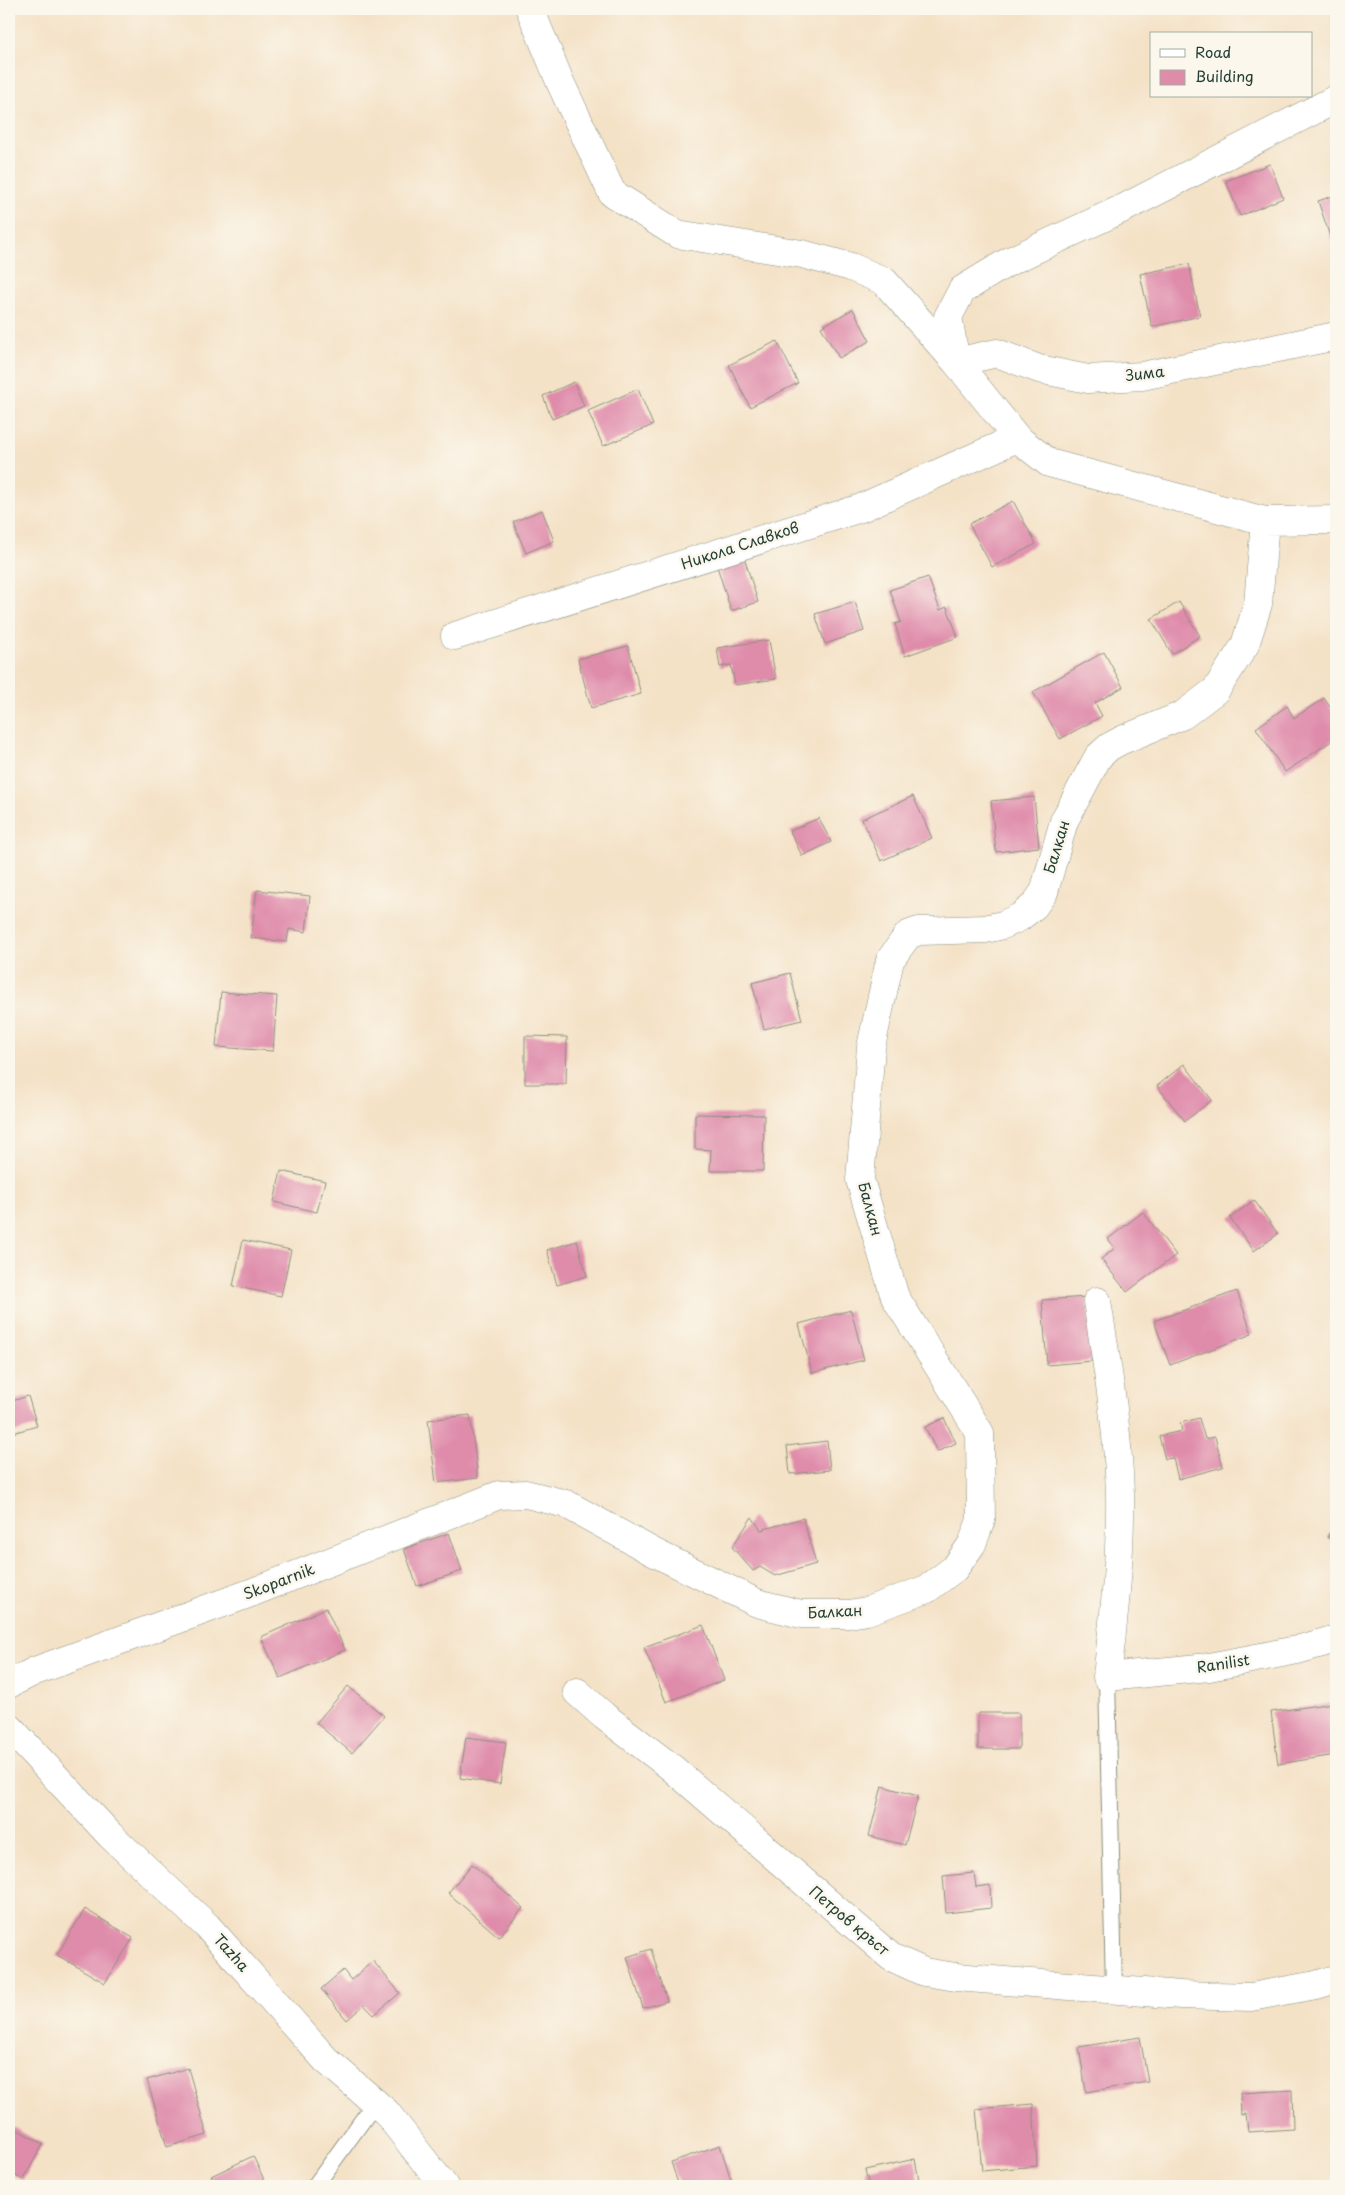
<svg xmlns="http://www.w3.org/2000/svg" width="1345" height="2195" font-family="'Playpen Sans',sans-serif">
<style>
.building{fill:#df8cab}
.lines{fill:none;stroke-linecap:round;stroke-linejoin:round}
.lane-casing{stroke:#8a907e;stroke-width:18}
.street-casing{stroke:#8a907e;stroke-width:29}
.lane{stroke:#fff;stroke-width:16}
.street{stroke:#fff;stroke-width:28}
.labels{text-anchor:middle;stroke-width:5;stroke-linejoin:round;paint-order:stroke}
.street-label{font-size:15px;fill:#1f3d34;stroke:#fbf7ec}
</style>
<rect width="100%" height="100%" fill="#fbf7ec"/>
<filter id="ink" filterUnits="userSpaceOnUse"><feTurbulence type="fractalNoise" baseFrequency=".02" numOctaves="2"/><feDisplacementMap in="SourceGraphic" scale="10" xChannelSelector="R" yChannelSelector="G"/><feConvolveMatrix kernelMatrix="1 2 1 2 8 2 1 2 1" color-interpolation-filters="sRGB"/></filter>
<filter id="wash" filterUnits="userSpaceOnUse"><feTurbulence type="fractalNoise" baseFrequency=".0096" numOctaves="4" result="noise"/><feDisplacementMap in="SourceGraphic" scale="20" xChannelSelector="R" yChannelSelector="G"/><feGaussianBlur stdDeviation="1.12" result="paint"/><feColorMatrix in="noise" values="0 0 0 0 0 0 0 0 0 0 0 0 0 0 0 0 0 1.4 0 .05"/><feComposite in="paint" operator="in"/></filter>
<g filter="url(#wash)">
<rect width="100%" height="100%" fill="#f4e2c7"/>
<g id="blocks">
<path class="building" d="M 1270,164 L 1283,198 L 1240,216 L 1226,181 Z
M 1336,195 L 1336,240 L 1332,242 L 1318,201 Z
M 1189,264 L 1200,316 L 1152,327 L 1140,274 Z
M 853,309 L 870,341 L 839,358 L 821,327 Z
M 777,341 L 798,383 L 750,407 L 729,365 Z
M 574,382 L 584,406 L 552,419 L 543,396 Z
M 638,389 L 653,425 L 603,446 L 588,411 Z
M 1013,501 L 1036,544 L 992,567 L 969,524 Z
M 542,510 L 554,541 L 526,553 L 513,522 Z
M 743,554 L 758,602 L 731,611 L 716,563 Z
M 928,577 L 940,610 L 947,607 L 958,637 L 905,656 L 895,624 L 901,622 L 890,590 Z
M 855,602 L 864,631 L 825,644 L 815,614 Z
M 1179,602 L 1200,636 L 1172,654 L 1151,619 Z
M 769,640 L 776,679 L 735,685 L 731,665 L 720,667 L 717,648 Z
M 628,646 L 641,694 L 591,708 L 578,659 Z
M 1104,652 L 1123,687 L 1095,703 L 1102,716 L 1060,739 L 1033,692 Z
M 1324,698 L 1336,716 L 1336,738 L 1285,772 L 1256,728 L 1287,706 L 1294,718 Z
M 913,796 L 932,838 L 881,861 L 862,819 Z
M 1034,797 L 1039,847 L 996,852 L 991,801 Z
M 819,818 L 831,842 L 802,856 L 790,831 Z
M 257,890 L 310,896 L 306,932 L 289,929 L 287,942 L 251,938 Z
M 790,973 L 802,1020 L 764,1029 L 752,983 Z
M 221,992 L 277,996 L 273,1051 L 216,1047 Z
M 525,1036 L 567,1037 L 566,1084 L 525,1084 Z
M 1184,1064 L 1212,1100 L 1185,1121 L 1157,1086 Z
M 695,1114 L 764,1115 L 763,1171 L 710,1171 L 711,1150 L 695,1149 Z
M 281,1171 L 325,1181 L 317,1212 L 274,1202 Z
M 1254,1200 L 1278,1234 L 1254,1251 L 1230,1218 Z
M 1143,1212 L 1176,1255 L 1127,1292 L 1101,1259 L 1115,1248 L 1108,1239 Z
M 243,1240 L 291,1250 L 281,1296 L 233,1286 Z
M 577,1241 L 587,1276 L 557,1285 L 547,1250 Z
M 1237,1291 L 1252,1334 L 1170,1365 L 1154,1321 Z
M 1087,1297 L 1092,1361 L 1047,1365 L 1042,1300 Z
M 851,1310 L 864,1360 L 812,1373 L 799,1324 Z
M 28,1396 L 37,1426 L 9,1434 L 9,1402 Z
M 470,1415 L 478,1478 L 436,1483 L 428,1420 Z
M 944,1418 L 956,1443 L 937,1452 L 925,1427 Z
M 1199,1418 L 1205,1439 L 1215,1437 L 1223,1467 L 1178,1479 L 1173,1458 L 1165,1459 L 1159,1436 L 1182,1431 L 1180,1423 Z
M 827,1441 L 830,1470 L 790,1474 L 787,1446 Z
M 752,1517 L 761,1530 L 803,1518 L 816,1564 L 775,1576 L 760,1567 L 753,1571 L 732,1547 Z
M 1336,1523 L 1336,1543 L 1327,1537 Z
M 449,1533 L 462,1571 L 417,1586 L 404,1549 Z
M 326,1608 L 345,1650 L 280,1678 L 261,1637 Z
M 703,1625 L 724,1680 L 666,1702 L 644,1647 Z
M 348,1686 L 384,1716 L 352,1753 L 316,1723 Z
M 1333,1703 L 1336,1726 L 1336,1755 L 1278,1764 L 1271,1712 Z
M 978,1713 L 1019,1713 L 1019,1749 L 978,1749 Z
M 466,1737 L 506,1742 L 500,1784 L 460,1778 Z
M 882,1786 L 918,1796 L 905,1845 L 869,1836 Z
M 472,1864 L 523,1908 L 499,1937 L 448,1893 Z
M 974,1873 L 976,1887 L 990,1885 L 991,1908 L 946,1913 L 943,1876 Z
M 85,1909 L 133,1938 L 105,1983 L 57,1955 Z
M 651,1949 L 667,2001 L 643,2008 L 627,1957 Z
M 373,1961 L 400,1993 L 374,2015 L 364,2005 L 347,2020 L 321,1989 L 343,1970 L 351,1980 Z
M 1140,2037 L 1148,2082 L 1086,2092 L 1079,2047 Z
M 188,2068 L 207,2135 L 167,2147 L 147,2080 Z
M 1292,2090 L 1293,2129 L 1248,2132 L 1246,2114 L 1241,2115 L 1240,2093 Z
M 1033,2104 L 1037,2166 L 982,2171 L 976,2109 Z
M 9,2125 L 43,2144 L 23,2180 L 9,2172 Z
M 720,2145 L 733,2186 L 679,2186 L 671,2162 Z
M 253,2156 L 267,2186 L 215,2186 L 211,2176 Z
M 915,2159 L 920,2186 L 869,2186 L 865,2170 Z"/>
</g>
</g>
<g filter="url(#ink)">
<use href="#blocks" fill-opacity="0" stroke="#8a907e" stroke-width="1"/>
<g class="lines">
<g class="lane-casing">
<path id="lane" d="M 1107,1677 L 1114,1989
M 315,2186 L 375,2103"/>
</g>
<g class="street-casing">
<path id="street" d="M 530,9 L 561,84 L 612,193 L 677,234 L 802,254 L 851,267 L 884,281 L 956,362 L 1017,438 L 1049,463 L 1265,521 L 1336,520
M 1336,99 L 1126,207 L 1008,262 L 962,290 L 948,317 L 956,362 L 997,353 L 1039,369 L 1088,379 L 1142,376 L 1336,336
M 455,636 L 861,508 L 1017,438
M 1097,1301 C 1107,1365 1118,1429 1120,1494 C 1121,1555 1114,1616 1107,1677 L 1209,1667 L 1297,1650 L 1336,1639
M 9,1684 L 35,1671 L 248,1594 L 499,1495 L 526,1494 L 566,1504 L 653,1552 L 757,1603 L 801,1614 L 849,1614 L 867,1611 L 927,1589 L 955,1568 L 972,1544 L 981,1520 L 980,1433 L 895,1297 L 860,1180 L 871,1047 L 890,960 L 908,935 L 919,931 L 985,929 L 1003,925 L 1020,917 L 1034,906 L 1044,892 L 1064,821 L 1098,757 L 1109,747 L 1122,740 L 1183,715 L 1216,690 L 1245,645 L 1258,604 L 1265,521
M 577,1692 L 604,1716 L 672,1768 L 891,1957 L 924,1972 L 956,1977 L 1181,1995 L 1251,1997 L 1316,1985 L 1336,1979
M 9,1727 L 110,1835 L 207,1926 L 326,2060 L 386,2112 L 444,2186"/>
</g>
<use href="#lane" class="lane"/>
<use href="#street" class="street"/>
</g>
</g>
<g class="labels">
<g class="street-label">
<text transform="translate(1145 374) rotate(-7)" y="5">Зима</text>
<text transform="translate(740 546) rotate(-18)" y="5">Никола Славков</text>
<text transform="translate(1057 847) rotate(-73)" y="5">Балкан</text>
<text transform="translate(870 1209) rotate(75)" y="5">Балкан</text>
<text transform="translate(279 1582) rotate(-21)" y="5">Skoparnik</text>
<text transform="translate(835 1612) rotate(-3)" y="5">Балкан</text>
<text transform="translate(1223 1664) rotate(-9)" y="5">Ranilist</text>
<text transform="translate(849 1921) rotate(40)" y="5">Петров кръст</text>
<text transform="translate(231 1953) rotate(48)" y="5">Tazha</text>
</g>
</g>
<rect width="1345" height="2195" fill="none" stroke="#fbf7ec" stroke-width="30"/>
<rect x="1150" y="32" width="162" height="65" fill="#fbf7ec" stroke="#a3ada2"/>
<rect x="1160" y="49" width="25" height="8" fill="#ffffff" stroke="#a3ada2"/>
<text x="1195" y="58" font-size="15" fill="#1f3d34">Road</text>
<rect x="1160" y="70" width="25" height="15" fill="#df8cab" stroke="#a3ada2"/>
<text x="1195" y="82" font-size="15" fill="#1f3d34">Building</text>
</svg>
